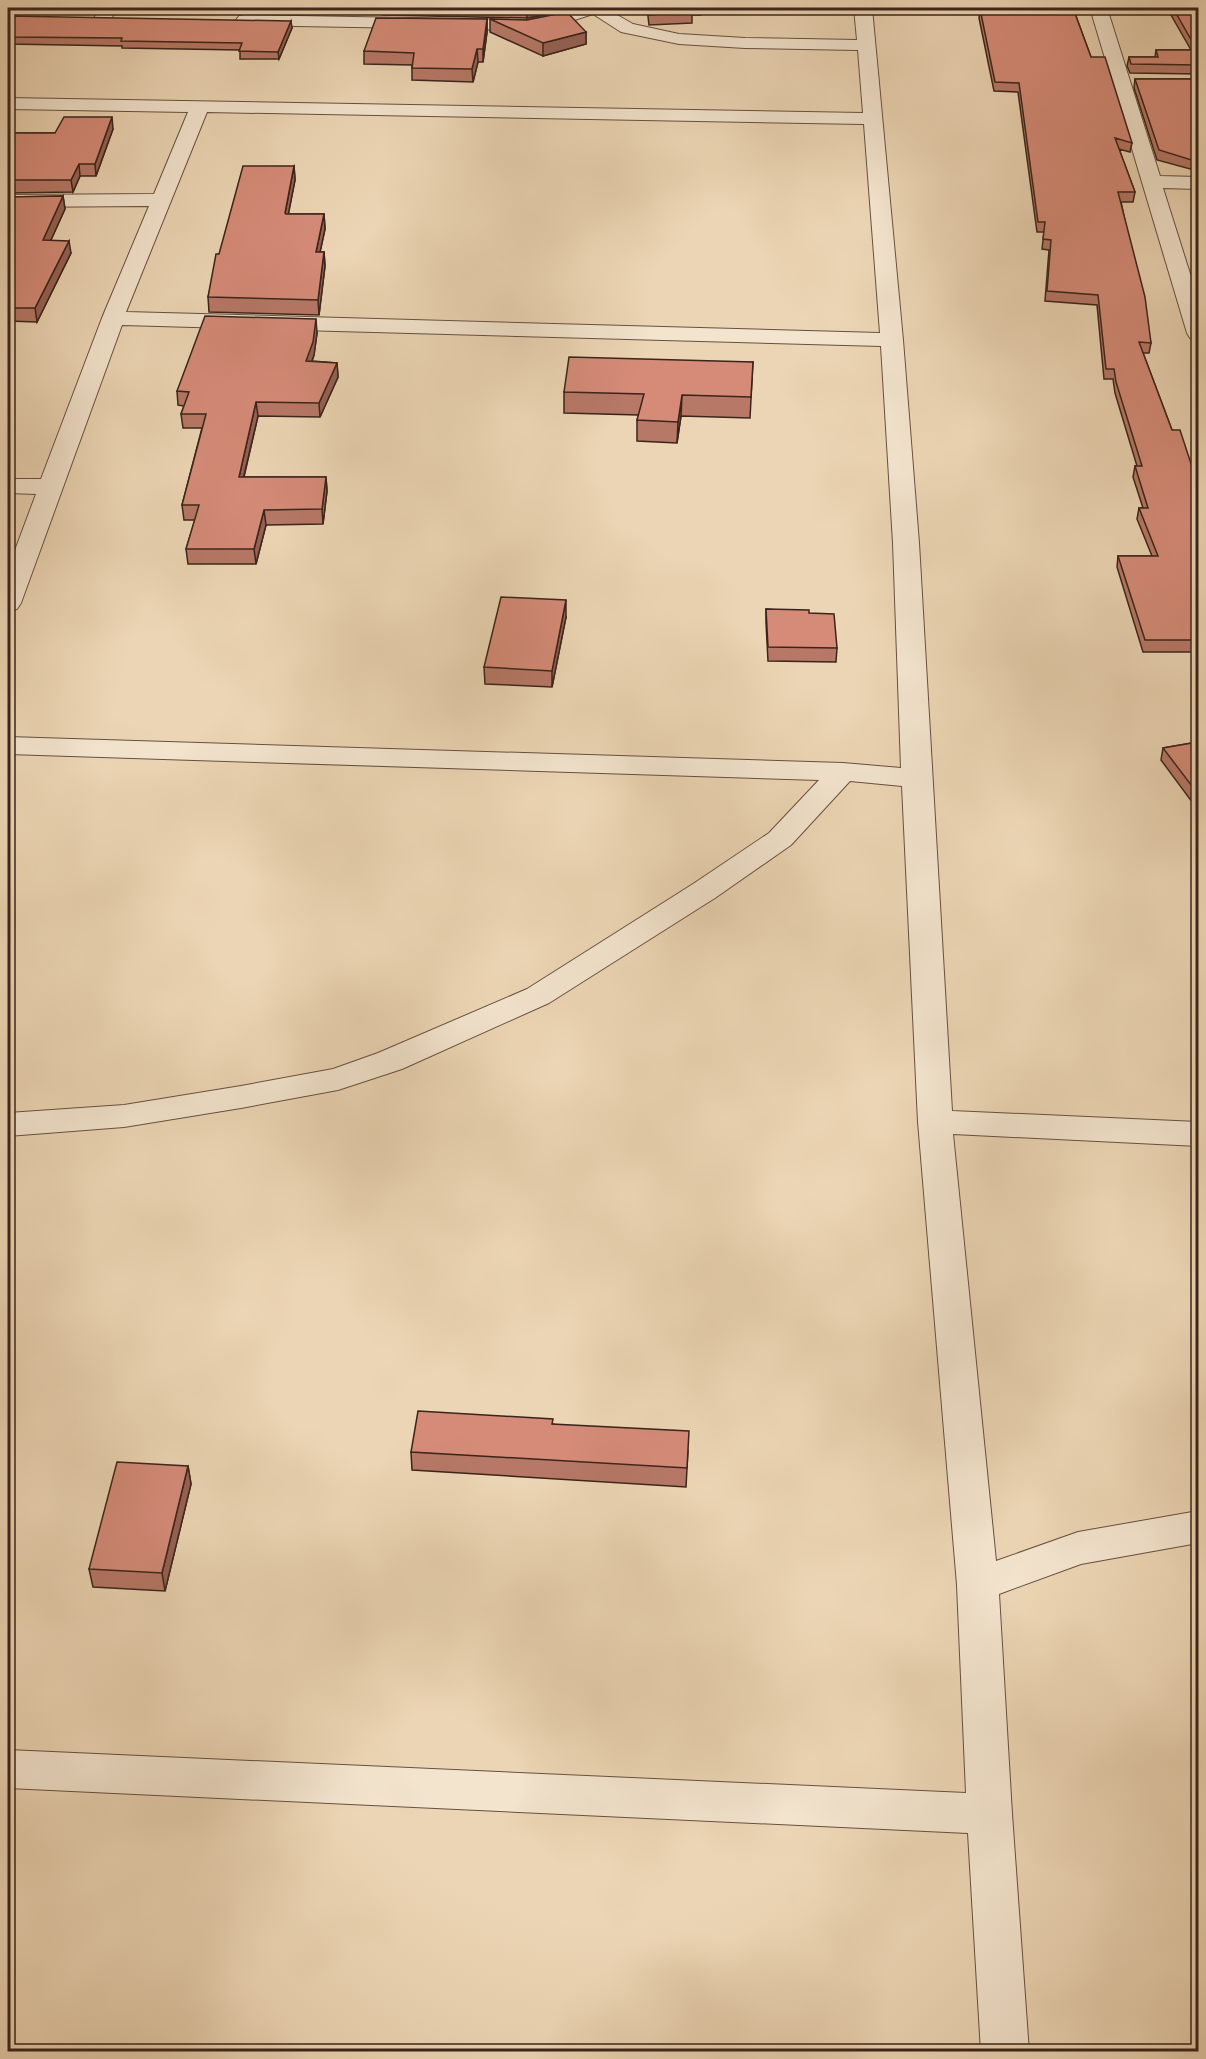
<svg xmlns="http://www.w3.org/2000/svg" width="1206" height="2059" font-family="'Libre Caslon Text',serif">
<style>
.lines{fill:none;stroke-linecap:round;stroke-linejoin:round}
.minor-casing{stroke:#675041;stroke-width:2}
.minor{fill:#f3e4ce;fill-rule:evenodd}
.wall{fill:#b77867;stroke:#3b241b;stroke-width:1.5}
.shaded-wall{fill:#956154;stroke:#3b241b;stroke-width:1.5}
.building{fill:#d58b78;stroke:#3b241b;stroke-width:1.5}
</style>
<rect width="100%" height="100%" fill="#ecd5b4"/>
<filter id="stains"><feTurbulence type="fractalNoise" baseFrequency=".00333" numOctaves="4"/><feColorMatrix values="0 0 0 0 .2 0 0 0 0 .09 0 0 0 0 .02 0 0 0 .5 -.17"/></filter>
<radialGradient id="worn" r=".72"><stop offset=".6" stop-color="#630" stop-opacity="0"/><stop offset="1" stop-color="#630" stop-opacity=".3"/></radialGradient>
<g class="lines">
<g class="minor-casing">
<path id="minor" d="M 101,8 L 118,8 L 109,22 L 97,22 L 94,18 Z
M 579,8 L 605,8 L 633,24 L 679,34 L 745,38 L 857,40 L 854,8 L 872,8 L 903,340 L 919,543 L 952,1111 L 1198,1122 L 1198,1146 L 953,1134 L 996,1561 L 1078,1532 L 1198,1511 L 1198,1543 L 1081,1564 L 999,1594 L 1012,1814 L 1029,2052 L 981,2052 L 968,1833 L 8,1788 L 8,1750 L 966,1793 L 957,1585 L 918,1122 L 902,786 L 850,781 L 791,845 L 715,898 L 549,1003 L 402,1069 L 338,1090 L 241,1108 L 124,1127 L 8,1136 L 8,1113 L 124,1105 L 241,1086 L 333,1069 L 378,1053 L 527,989 L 693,884 L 769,833 L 819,780 L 8,754 L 8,737 L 843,763 L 901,768 L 893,543 L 881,346 L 122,325 L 21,603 L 17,609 L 8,611 L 8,569 L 36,494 L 8,493 L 8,479 L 41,479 L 102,318 L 149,206 L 8,207 L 8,195 L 154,194 L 188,112 L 8,109 L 8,98 L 863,113 L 858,50 L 745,48 L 679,44 L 621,32 L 593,14 L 559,25 L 527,30 L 245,25 L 239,24 L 236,20 L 239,16 L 245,15 L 527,20 L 556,15 ZM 207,112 L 864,124 L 880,333 L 126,312 Z
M 1090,8 L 1107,8 L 1160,176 L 1198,177 L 1198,189 L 1163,188 L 1198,299 L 1198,340 L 1190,338 L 1187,333 Z"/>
</g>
<use href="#minor" class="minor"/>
</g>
<path class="wall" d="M 8,8 L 300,8 L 298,14 L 8,9 Z
M 382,8 L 556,8 L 556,13 L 527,18 L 382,15 Z
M 647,8 L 713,8 L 713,11 L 702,11 L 701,15 L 692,15 L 692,23 L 649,25 Z
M 1000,8 L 1073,8 L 1091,57 L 1132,143 L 1130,152 L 1119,149 L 1135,192 L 1133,202 L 1121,202 L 1151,343 L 1149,353 L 1143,353 L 1172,430 L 1198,485 L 1198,654 L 1198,652 L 1143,652 L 1117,567 L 1118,556 L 1152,556 L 1137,519 L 1139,508 L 1143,508 L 1133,477 L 1135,466 L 1137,466 L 1115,393 L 1113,379 L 1104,379 L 1097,305 L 1045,301 L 1049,250 L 1042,249 L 1044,232 L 1037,232 L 1018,92 L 994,91 L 979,18 L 980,9 L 1001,9 Z
M 1167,8 L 1198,8 L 1198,74 L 1130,73 L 1127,66 L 1129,57 L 1155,57 L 1156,50 L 1191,50 Z
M 8,16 L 292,28 L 279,59 L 240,59 L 240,50 L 122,48 L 122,46 L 8,44 Z
M 487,19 L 487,32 L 483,62 L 478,62 L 473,82 L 412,80 L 412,65 L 364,64 L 364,51 Z
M 490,19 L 586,32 L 586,44 L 543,56 L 490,32 Z
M 1135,79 L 1198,79 L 1198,173 L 1198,171 L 1157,160 L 1134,88 Z
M 113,129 L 96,176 L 80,176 L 73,192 L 8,193 L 8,133 L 55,133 Z
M 294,166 L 295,180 L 288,214 L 324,214 L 325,229 L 320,252 L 324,252 L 325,266 L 319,315 L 209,312 L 208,297 L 219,254 Z
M 63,196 L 65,209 L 51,240 L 71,253 L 37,322 L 8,321 L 8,197 Z
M 317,333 L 314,355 L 312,361 L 337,363 L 338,377 L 320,417 L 258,416 L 244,477 L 326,477 L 327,491 L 323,524 L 266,525 L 256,564 L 188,564 L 186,549 L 195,520 L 184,520 L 182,505 L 202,428 L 183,428 L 181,414 L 184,406 L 178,405 L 177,391 Z
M 753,362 L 750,418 L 681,416 L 677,443 L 637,441 L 637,420 L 639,415 L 564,413 L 564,392 Z
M 766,609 L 809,613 L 837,648 L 836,662 L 768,661 L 766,623 Z
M 566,617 L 552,687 L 485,684 L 484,667 Z
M 1198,742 L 1198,810 L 1161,760 L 1163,748 Z
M 553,1424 L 688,1450 L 686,1487 L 412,1470 L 411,1452 Z
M 188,1466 L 191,1484 L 165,1591 L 93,1587 L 89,1569 Z"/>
<path class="shaded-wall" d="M 533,8 L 556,8 L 556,13 L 527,18 L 527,9 Z
M 487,19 L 487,32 L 483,62 L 483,49 Z
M 291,21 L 292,28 L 279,59 L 278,52 Z
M 586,32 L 586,44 L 543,56 L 543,43 Z
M 477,49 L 478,62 L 473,82 L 472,69 Z
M 112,117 L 113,129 L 96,176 L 95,164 Z
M 79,164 L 80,176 L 73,192 L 71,180 Z
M 294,166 L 295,180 L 286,227 L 285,213 Z
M 63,196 L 65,209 L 45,253 L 43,240 Z
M 324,214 L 325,229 L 317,266 L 316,252 Z
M 69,241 L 71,253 L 37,322 L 35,308 Z
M 324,252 L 325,266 L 319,315 L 318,300 Z
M 316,319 L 317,333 L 314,355 L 307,375 L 306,361 Z
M 337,363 L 338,377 L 320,417 L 319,403 Z
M 682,395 L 681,416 L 677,443 L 678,422 Z
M 256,402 L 258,416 L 240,492 L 239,477 Z
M 326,477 L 327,491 L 323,524 L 322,509 Z
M 264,510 L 266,525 L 256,564 L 254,549 Z
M 566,600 L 566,617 L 552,687 L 552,671 Z
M 188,1466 L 191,1484 L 165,1591 L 162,1573 Z"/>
<path class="building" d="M 466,8 L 533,8 L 527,9 Z
M 648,8 L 692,8 L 692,12 L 649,15 Z
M 1006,8 L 1073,8 L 1091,57 L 1105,57 L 1132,143 L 1115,138 L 1135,192 L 1118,192 L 1145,297 L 1151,343 L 1139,342 L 1172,430 L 1180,430 L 1198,485 L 1198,640 L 1145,640 L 1118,556 L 1158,556 L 1139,508 L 1148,508 L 1135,466 L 1142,466 L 1116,382 L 1114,369 L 1106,369 L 1098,295 L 1047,291 L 1051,240 L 1043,239 L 1045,222 L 1038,222 L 1019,83 L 995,82 L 980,9 L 1008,9 Z
M 1173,8 L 1198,8 L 1198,65 L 1131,64 L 1129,57 L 1158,57 L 1156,50 L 1197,50 Z
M 567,12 L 586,32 L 543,43 L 490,19 L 527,20 Z
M 8,16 L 291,21 L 278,52 L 239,51 L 242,43 L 121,41 L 122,38 L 8,37 Z
M 376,18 L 487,19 L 483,49 L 477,49 L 472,69 L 412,68 L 414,53 L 364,51 Z
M 1135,79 L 1198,79 L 1198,162 L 1159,150 Z
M 64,117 L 112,117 L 95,164 L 79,164 L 71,180 L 8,180 L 8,133 L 55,133 Z
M 243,166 L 294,166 L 285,213 L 286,214 L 324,214 L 316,252 L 324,252 L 318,300 L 208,297 L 216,254 L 219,254 Z
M 63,196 L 43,240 L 69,241 L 35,308 L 8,308 L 8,197 Z
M 205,316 L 316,319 L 313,342 L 306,361 L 337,363 L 319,403 L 256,402 L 239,477 L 326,477 L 322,509 L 264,510 L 254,549 L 186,549 L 199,505 L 182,505 L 206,414 L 181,414 L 189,392 L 177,391 Z
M 569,357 L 753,362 L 751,397 L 682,395 L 678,422 L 637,420 L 644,394 L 564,392 Z
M 501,597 L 566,600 L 552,671 L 484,667 Z
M 766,609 L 809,610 L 809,613 L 834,614 L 837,648 L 768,647 Z
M 1198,742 L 1198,794 L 1163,748 Z
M 418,1411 L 553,1419 L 552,1424 L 689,1431 L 687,1468 L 411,1452 Z
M 117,1462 L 188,1466 L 162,1573 L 89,1569 Z"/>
<rect width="1206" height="2059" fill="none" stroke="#ecd5b4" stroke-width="30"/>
<rect x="9" y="9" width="1188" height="2041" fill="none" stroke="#3b241b" stroke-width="3"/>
<rect x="15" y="15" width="1176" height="2029" fill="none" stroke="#3b241b" stroke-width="1.5"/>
<rect width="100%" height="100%" filter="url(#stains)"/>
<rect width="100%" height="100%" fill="url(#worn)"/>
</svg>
